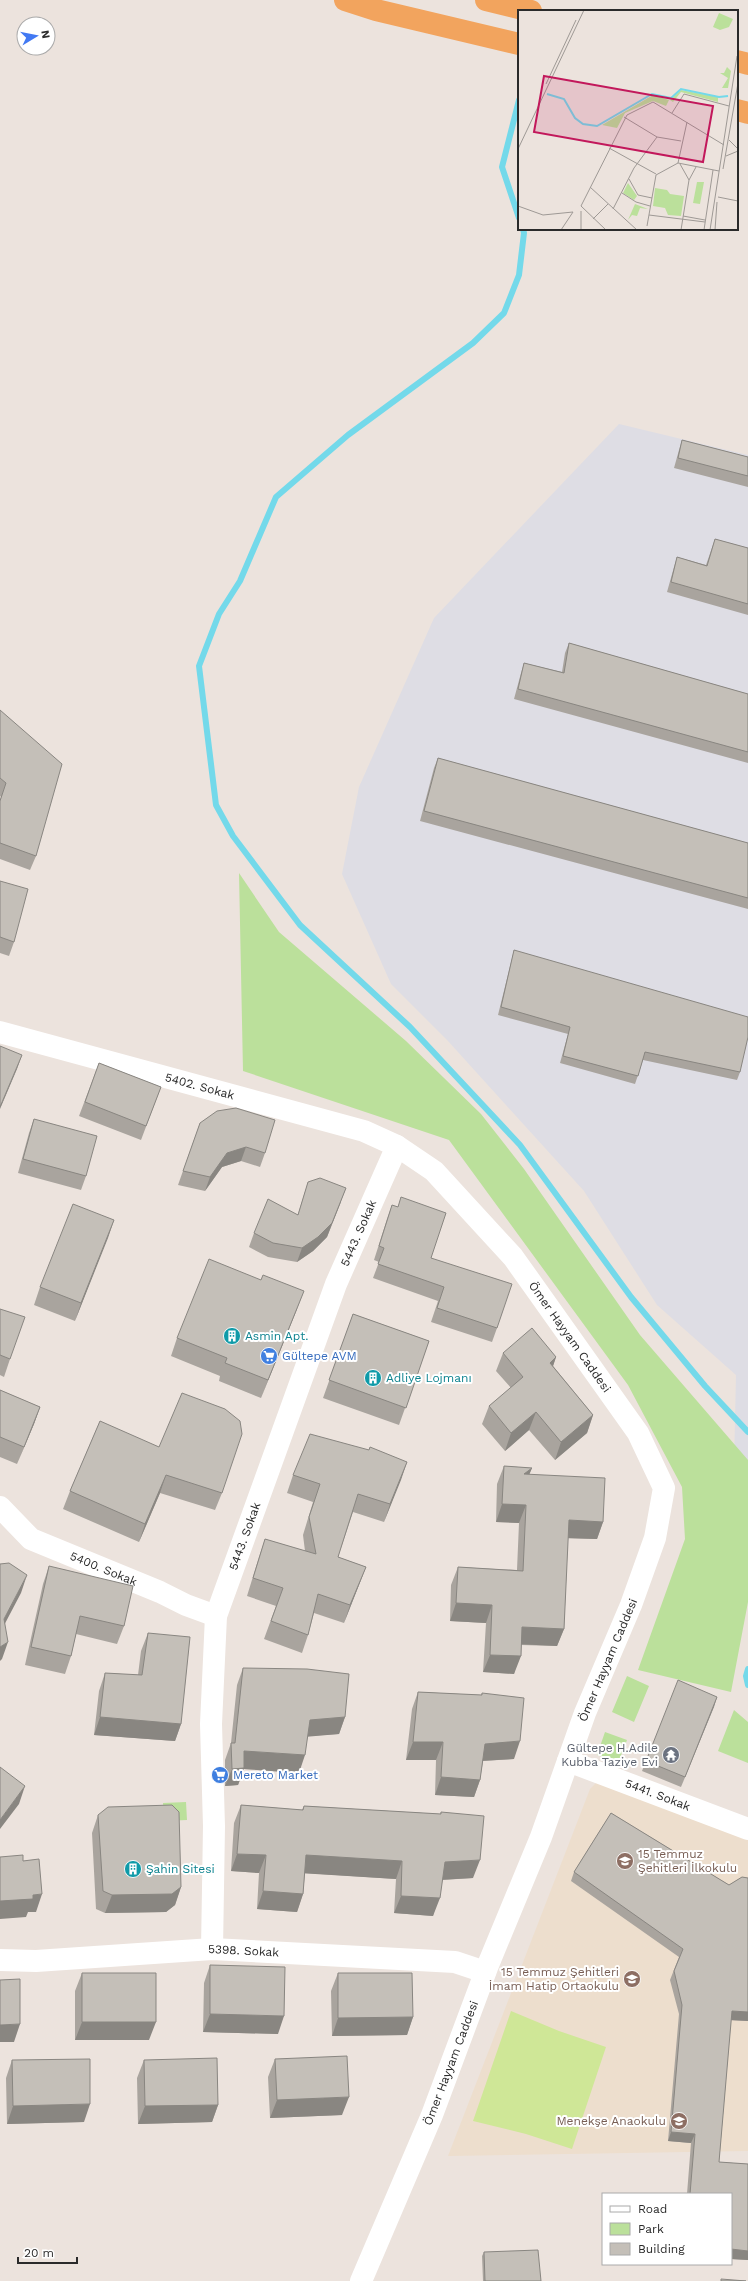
<svg xmlns="http://www.w3.org/2000/svg" width="748" height="2281" font-family="'Work Sans',sans-serif">
<style>
.industrial{fill:#dedde4}
.education{fill:#eddecd}
.green{fill:#bbe09b}
.pitch{fill:#cfe797}
.lines{fill:none;stroke-linecap:round;stroke-linejoin:round}
.stream{stroke:#73d9ea;stroke-width:6}
.minor{stroke:#fff;stroke-width:22}
.tertiary{stroke:#fff;stroke-width:22}
.trunk{stroke:#f2a45e;stroke-width:22}
.wall{fill:#a9a49e}
.shaded-wall{fill:#898681}
.building{fill:#c4bfb8;stroke:#898681}
.labels{text-anchor:middle;stroke-width:4;stroke-linejoin:round;paint-order:stroke}
.street-label{font-size:12px;fill:#2a2a2a;stroke:#fff}
.culture-label{font-size:12px;fill:#0d838f;stroke:#fff;text-anchor:start}
.shop-label{font-size:12px;fill:#366cbe;stroke:#fff;text-anchor:start}
.worship-label{font-size:12px;fill:#5b616d;stroke:#fff;text-anchor:end}
.education-label{font-size:12px;fill:#785e54;stroke:#fff;text-anchor:end}
.inset-river{fill:none;stroke:#73d9ea;stroke-width:2}
.inset-road{fill:none;stroke:#9e9995;stroke-width:1}
.view{fill:#c2185b;fill-opacity:0.15;stroke:#c2185b;stroke-width:2}
.inset-edge{fill:none;stroke:#2a2a2a;stroke-width:2}
</style>
<rect width="100%" height="100%" fill="#ece3dd"/>
<path class="industrial" d="M 619,424 L 748,455 L 748,1544 L 733,1512 L 736,1375 L 657,1305 L 584,1191 L 448,1041 L 391,984 L 342,874 L 359,787 L 434,618 Z"/>
<path class="education" d="M 598,1781 L 748,1840 L 748,2151 L 448,2156 L 590,1789 Z"/>
<path class="green" d="M 239,873 L 279,932 L 406,1041 L 481,1114 L 524,1169 L 640,1335 L 748,1460 L 748,1602 L 731,1692 L 638,1670 L 685,1539 L 682,1487 L 628,1385 L 449,1140 L 243,1071 Z
M 627,1676 L 649,1686 L 634,1722 L 612,1712 Z
M 734,1710 L 748,1722 L 748,1763 L 718,1751 Z
M 605,1732 L 627,1740 L 618,1763 L 597,1755 Z
M 186,1802 L 187,1820 L 164,1821 L 163,1803 Z"/>
<path class="pitch" d="M 511,2011 L 559,2031 L 606,2047 L 572,2149 L 526,2134 L 473,2121 Z"/>
<g class="lines">
<path class="stream" d="M 519,100 L 502,167 L 519,218
M 523,229 L 524,233 L 519,275 L 504,313 L 473,343 L 348,435 L 276,497 L 240,581 L 219,614 L 199,666 L 216,805 L 233,836 L 300,925 L 410,1027 L 520,1145 L 631,1297 L 705,1386 L 748,1432
M 748,1669 L 746,1676 L 748,1685"/>
<g class="minor">
<path id="s1" d="M 0,1507 L 31,1539 L 160,1592 L 186,1605 L 216,1616"/>
<path id="s2" d="M 568,1761 L 748,1829"/>
<path id="s3" d="M 212,1949 L 214,1826 L 211,1724 L 216,1616 L 336,1284 L 397,1146"/>
<path id="s4" d="M 0,1960 L 36,1961 L 212,1949 L 455,1962 L 485,1972"/>
</g>
<path class="tertiary" id="s5" d="M 0,1032 L 364,1131 L 397,1146 L 434,1171 L 513,1257 L 638,1433 L 664,1488 L 655,1538 L 631,1605 L 585,1713 L 541,1837 L 488,1965 L 432,2115 L 361,2281"/>
<path class="trunk" d="M 345,0 L 376,10 L 519,44
M 486,0 L 531,11
M 737,61 L 748,64
M 737,110 L 748,113"/>
</g>
<path class="wall" d="M 682,440 L 748,457 L 748,487 L 674,468 L 679,450 Z
M 715,539 L 748,548 L 748,615 L 667,592 L 674,567 L 677,557 L 706,565 Z
M 569,643 L 748,694 L 748,763 L 514,699 L 521,673 L 524,663 L 562,672 L 565,653 Z
M 0,710 L 36,856 L 30,870 L 0,859 L 0,799 L 1,797 L 0,796 Z
M 438,758 L 748,843 L 748,909 L 420,821 L 434,768 Z
M 0,881 L 14,942 L 9,956 L 0,953 Z
M 514,950 L 740,1072 L 737,1080 L 643,1060 L 635,1084 L 560,1063 L 568,1034 L 498,1015 L 512,958 Z
M 99,1063 L 161,1087 L 141,1140 L 79,1116 Z
M 34,1119 L 86,1176 L 81,1190 L 18,1173 L 29,1133 Z
M 200,1123 L 265,1153 L 260,1167 L 241,1161 L 222,1167 L 205,1191 L 178,1185 Z
M 308,1182 L 341,1202 L 327,1237 L 313,1251 L 297,1262 L 268,1257 L 249,1247 L 254,1233 L 298,1214 Z
M 401,1197 L 431,1258 L 497,1328 L 492,1342 L 431,1322 L 438,1301 L 373,1278 L 379,1262 L 374,1260 L 387,1219 L 392,1205 L 398,1207 Z
M 114,1220 L 75,1321 L 34,1305 L 40,1287 Z
M 0,1309 L 10,1359 L 4,1377 L 0,1375 Z
M 297,1309 L 261,1398 L 219,1381 L 220,1376 L 171,1356 L 177,1338 Z
M 353,1314 L 429,1341 L 399,1425 L 323,1398 Z
M 503,1353 L 556,1357 L 553,1366 L 593,1415 L 587,1433 L 555,1460 L 529,1430 L 505,1451 L 482,1424 L 489,1406 L 511,1388 L 496,1371 Z
M 0,1390 L 40,1407 L 34,1424 L 17,1464 L 0,1457 Z
M 100,1421 L 222,1493 L 215,1510 L 160,1493 L 139,1542 L 63,1509 L 70,1491 Z
M 407,1462 L 384,1522 L 353,1512 L 338,1557 L 366,1567 L 344,1623 L 314,1613 L 308,1635 L 302,1653 L 264,1639 L 276,1606 L 247,1596 L 259,1557 L 265,1539 L 305,1551 L 303,1535 L 313,1502 L 287,1493 L 293,1475 Z
M 504,1466 L 532,1468 L 529,1474 L 603,1522 L 597,1539 L 568,1538 L 564,1629 L 557,1646 L 521,1645 L 514,1674 L 483,1672 L 486,1623 L 450,1621 L 451,1585 L 458,1567 L 517,1570 L 519,1523 L 496,1522 L 497,1484 Z
M 49,1566 L 124,1626 L 117,1644 L 76,1634 L 71,1656 L 65,1674 L 25,1665 L 43,1584 Z
M 148,1633 L 181,1724 L 175,1741 L 94,1735 L 99,1691 L 105,1673 L 138,1675 L 141,1651 Z
M 243,1668 L 345,1717 L 339,1734 L 308,1736 L 299,1773 L 244,1769 L 238,1785 L 225,1786 L 225,1760 L 231,1743 L 237,1685 Z
M 418,1692 L 481,1695 L 482,1693 L 514,1759 L 483,1761 L 480,1780 L 474,1797 L 435,1795 L 436,1760 L 406,1760 L 412,1709 Z
M 717,1697 L 681,1787 L 642,1771 L 646,1761 Z
M 241,1805 L 302,1810 L 304,1806 L 440,1814 L 441,1812 L 473,1878 L 442,1880 L 433,1916 L 394,1913 L 396,1879 L 305,1873 L 303,1894 L 297,1912 L 257,1909 L 259,1873 L 231,1871 L 234,1823 Z
M 611,1813 L 729,1885 L 742,1877 L 748,1878 L 748,2021 L 731,2020 L 719,2162 L 748,2164 L 748,2260 L 731,2259 L 731,2194 L 687,2194 L 691,2143 L 668,2141 L 679,2014 L 670,1980 L 679,1957 L 571,1881 L 574,1872 Z
M 98,1815 L 181,1887 L 175,1905 L 166,1912 L 105,1913 L 96,1909 L 92,1833 Z
M 210,1965 L 278,2034 L 203,2032 L 204,1983 Z
M 82,1973 L 149,2040 L 75,2040 L 75,1991 Z
M 338,1973 L 413,2017 L 407,2035 L 332,2036 L 331,1991 Z
M 275,2059 L 342,2115 L 270,2118 L 268,2077 Z
M 12,2060 L 84,2122 L 7,2124 L 6,2078 Z
M 144,2060 L 218,2105 L 212,2122 L 138,2124 L 137,2078 Z
M 484,2252 L 541,2281 L 483,2281 L 482,2256 Z"/>
<path class="shaded-wall" d="M 22,1055 L 17,1069 L 0,1109 L 0,1107 Z
M 246,1147 L 241,1161 L 222,1167 L 205,1191 L 210,1177 L 227,1153 Z
M 346,1188 L 327,1237 L 313,1251 L 297,1262 L 302,1248 Z
M 114,1220 L 108,1238 L 75,1321 L 81,1303 Z
M 304,1291 L 297,1309 L 261,1398 L 268,1380 Z
M 556,1357 L 550,1375 L 550,1363 Z
M 40,1407 L 34,1424 L 17,1464 L 24,1447 Z
M 536,1412 L 529,1430 L 505,1451 L 511,1433 Z
M 593,1415 L 587,1433 L 555,1460 L 561,1442 Z
M 407,1462 L 401,1480 L 384,1522 L 390,1504 Z
M 532,1468 L 525,1485 L 524,1474 Z
M 166,1475 L 160,1493 L 139,1542 L 145,1524 Z
M 502,1504 L 526,1505 L 519,1523 L 496,1522 Z
M 569,1520 L 603,1522 L 597,1539 L 562,1538 Z
M 366,1567 L 359,1585 L 344,1623 L 350,1605 Z
M 27,1575 L 21,1593 L 0,1633 L 4,1619 Z
M 456,1603 L 492,1605 L 486,1623 L 450,1621 Z
M 522,1627 L 564,1629 L 557,1646 L 516,1644 Z
M 8,1642 L 2,1659 L 0,1661 L 0,1647 Z
M 490,1655 L 521,1656 L 514,1674 L 483,1672 Z
M 717,1697 L 714,1707 L 681,1787 Z
M 100,1717 L 181,1724 L 175,1741 L 94,1735 Z
M 345,1717 L 339,1734 L 304,1737 L 310,1720 Z
M 520,1741 L 514,1759 L 479,1761 L 485,1744 Z
M 413,1742 L 443,1742 L 436,1760 L 406,1760 Z
M 244,1751 L 305,1755 L 299,1773 L 244,1769 L 238,1785 L 225,1786 L 232,1769 Z
M 441,1777 L 480,1780 L 474,1797 L 435,1795 Z
M 25,1786 L 19,1804 L 0,1829 L 0,1820 Z
M 237,1854 L 266,1855 L 259,1873 L 231,1871 Z
M 306,1855 L 402,1861 L 396,1879 L 299,1873 Z
M 480,1860 L 473,1878 L 438,1880 L 445,1862 Z
M 181,1887 L 175,1905 L 166,1912 L 105,1913 L 112,1895 Z
M 263,1891 L 303,1894 L 297,1912 L 257,1909 Z
M 42,1894 L 36,1912 L 28,1912 L 26,1917 L 0,1919 L 0,1901 L 33,1895 Z
M 401,1896 L 440,1898 L 433,1916 L 394,1913 Z
M 732,2011 L 748,2012 L 748,2021 L 728,2020 Z
M 210,2014 L 284,2016 L 278,2034 L 203,2032 Z
M 413,2017 L 407,2035 L 332,2036 L 338,2018 Z
M 82,2022 L 156,2022 L 149,2040 L 75,2040 Z
M 20,2024 L 14,2042 L 0,2042 L 0,2025 Z
M 349,2097 L 342,2115 L 270,2118 L 277,2100 Z
M 90,2104 L 84,2122 L 7,2124 L 13,2106 Z
M 218,2105 L 212,2122 L 138,2124 L 145,2106 Z
M 671,2132 L 695,2134 L 691,2143 L 668,2141 Z
M 731,2249 L 748,2251 L 748,2260 L 731,2259 Z"/>
<path class="building" d="M 682,440 L 748,457 L 748,476 L 678,458 Z
M 715,539 L 748,548 L 748,604 L 671,582 L 677,557 L 707,566 Z
M 569,643 L 748,694 L 748,752 L 518,689 L 524,663 L 564,673 Z
M 0,710 L 62,764 L 36,856 L 0,843 L 0,801 L 6,783 L 0,778 Z
M 438,758 L 748,843 L 748,898 L 424,811 Z
M 0,881 L 28,889 L 14,942 L 0,937 Z
M 514,950 L 748,1017 L 748,1037 L 740,1072 L 645,1052 L 638,1076 L 563,1056 L 570,1027 L 501,1007 Z
M 0,1046 L 22,1055 L 0,1107 Z
M 99,1063 L 161,1087 L 146,1126 L 85,1102 Z
M 236,1108 L 275,1120 L 265,1153 L 246,1147 L 227,1153 L 210,1177 L 183,1171 L 200,1123 L 217,1111 Z
M 34,1119 L 97,1136 L 86,1176 L 23,1159 Z
M 320,1178 L 346,1188 L 332,1223 L 318,1237 L 302,1248 L 273,1243 L 254,1233 L 268,1199 L 298,1215 L 308,1182 Z
M 401,1197 L 446,1213 L 431,1258 L 512,1284 L 497,1328 L 437,1308 L 444,1287 L 378,1264 L 384,1248 L 379,1246 L 392,1205 L 398,1207 Z
M 73,1204 L 114,1220 L 81,1303 L 40,1287 Z
M 209,1259 L 261,1280 L 263,1275 L 304,1291 L 268,1380 L 225,1363 L 227,1358 L 177,1338 Z
M 0,1309 L 25,1317 L 10,1359 L 0,1355 Z
M 353,1314 L 429,1341 L 406,1408 L 329,1380 Z
M 532,1328 L 556,1357 L 550,1363 L 593,1415 L 561,1442 L 536,1412 L 511,1433 L 489,1406 L 523,1377 L 503,1353 Z
M 0,1390 L 40,1407 L 24,1447 L 0,1437 Z
M 182,1393 L 225,1409 L 240,1421 L 242,1434 L 222,1493 L 166,1475 L 145,1524 L 70,1491 L 100,1421 L 159,1447 Z
M 310,1434 L 369,1450 L 370,1447 L 407,1462 L 390,1504 L 358,1494 L 338,1557 L 366,1567 L 350,1605 L 318,1594 L 308,1635 L 271,1621 L 283,1588 L 253,1578 L 265,1539 L 316,1554 L 309,1517 L 320,1484 L 293,1475 Z
M 504,1466 L 532,1468 L 524,1474 L 605,1478 L 603,1522 L 569,1520 L 564,1629 L 522,1627 L 521,1656 L 490,1655 L 492,1605 L 456,1603 L 458,1567 L 523,1571 L 526,1505 L 502,1504 Z
M 9,1563 L 27,1575 L 4,1619 L 8,1642 L 0,1647 L 0,1564 Z
M 49,1566 L 133,1586 L 124,1626 L 80,1616 L 71,1656 L 31,1647 Z
M 148,1633 L 190,1637 L 181,1724 L 100,1717 L 105,1673 L 142,1675 Z
M 243,1668 L 307,1669 L 349,1674 L 345,1717 L 310,1720 L 305,1755 L 244,1751 L 244,1768 L 232,1769 L 231,1743 L 235,1743 Z
M 678,1680 L 717,1697 L 685,1777 L 646,1761 Z
M 418,1692 L 482,1695 L 482,1693 L 524,1698 L 520,1741 L 485,1744 L 480,1780 L 441,1777 L 443,1742 L 413,1742 Z
M 0,1767 L 25,1786 L 0,1820 Z
M 172,1805 L 179,1812 L 181,1887 L 172,1894 L 112,1895 L 103,1891 L 98,1815 L 108,1807 Z
M 241,1805 L 303,1810 L 304,1806 L 441,1814 L 441,1812 L 484,1816 L 480,1860 L 445,1862 L 440,1898 L 401,1896 L 402,1861 L 306,1855 L 303,1894 L 263,1891 L 266,1855 L 237,1854 Z
M 611,1813 L 729,1885 L 742,1877 L 748,1878 L 748,2012 L 732,2011 L 719,2162 L 748,2164 L 748,2251 L 731,2249 L 731,2194 L 690,2194 L 695,2134 L 671,2132 L 682,2005 L 674,1971 L 683,1949 L 574,1872 Z
M 23,1855 L 23,1861 L 39,1859 L 42,1894 L 33,1895 L 33,1899 L 0,1901 L 0,1857 Z
M 210,1965 L 285,1967 L 284,2016 L 210,2014 Z
M 82,1973 L 156,1973 L 156,2022 L 82,2022 Z
M 338,1973 L 412,1973 L 413,2017 L 338,2018 Z
M 20,1979 L 20,2024 L 0,2025 L 0,1980 Z
M 347,2056 L 349,2097 L 277,2100 L 275,2059 Z
M 217,2058 L 218,2105 L 145,2106 L 144,2060 Z
M 90,2059 L 90,2104 L 13,2106 L 12,2060 Z
M 538,2250 L 541,2281 L 485,2281 L 484,2252 Z
M 721,2279 L 746,2281 L 721,2281 Z"/>
<defs>
<g id="building-disc" transform="scale(0.9)"><circle r="9.5" fill="#0f9aa8" stroke="#fff"/><path d="M-4-6H4V6H1V3H-1V6H-4ZM-2.5-4.3h1.7v1.8h-1.7ZM.8-4.3h1.7v1.8H.8ZM-2.5-1h1.7V.8h-1.7ZM.8-1h1.7V.8H.8Z" fill="#fff"/></g>
<g id="supermarket-disc" transform="scale(0.9)"><circle r="9.5" fill="#3f7fe0" stroke="#fff"/><path d="M-6-5.5h2.5l.6 2H6L4.5 2H-2.5L-4.4-4H-6ZM-1.5 3.2a1.3 1.3 0 1 0 .1 0ZM3 3.2a1.3 1.3 0 1 0 .1 0Z" fill="#fff"/></g>
<g id="temple-disc" transform="scale(0.9)"><circle r="9.5" fill="#6b7280" stroke="#fff"/><path d="M0-6L5-2H3V0L6.5 2.5H4V6H1.5V3h-3V6H-4V2.5H-6.5L-3 0V-2H-5Z" fill="#fff"/></g>
<g id="school-disc" transform="scale(0.9)"><circle r="9.5" fill="#8d6e63" stroke="#fff"/><path d="M0-5L7-2L0 1L-7-2ZM-4 1L0 2.5L4 1V4Q0 6-4 4Z" fill="#fff"/></g>
</defs>
<g fill-rule="evenodd">
<use href="#building-disc" x="232" y="1336"/>
<use href="#supermarket-disc" x="269" y="1356"/>
<use href="#building-disc" x="373" y="1378"/>
<use href="#temple-disc" x="671" y="1755"/>
<use href="#supermarket-disc" x="220" y="1775"/>
<use href="#school-disc" x="625" y="1861"/>
<use href="#building-disc" x="133" y="1869"/>
<use href="#school-disc" x="632" y="1979"/>
<use href="#school-disc" x="679" y="2121"/>
</g>
<g class="labels">
<g class="street-label">
<text dy="4" stroke="none"><textPath href="#s5" startOffset="207">5402. Sokak</textPath></text>
<text dy="4" stroke="none"><textPath href="#s3" startOffset="742">5443. Sokak</textPath></text>
<text dy="4" stroke="none"><textPath href="#s5" startOffset="673">Ömer Hayyam Caddesi</textPath></text>
<text dy="4" stroke="none"><textPath href="#s3" startOffset="418">5443. Sokak</textPath></text>
<text dy="4" stroke="none"><textPath href="#s1" startOffset="123">5400. Sokak</textPath></text>
<text transform="translate(608 1660) rotate(-67)" y="4">Ömer Hayyam Caddesi</text>
<text dy="4" stroke="none"><textPath href="#s2" startOffset="96">5441. Sokak</textPath></text>
<text dy="4" stroke="none"><textPath href="#s4" startOffset="244">5398. Sokak</textPath></text>
<text transform="translate(451 2063) rotate(-69)" y="4">Ömer Hayyam Caddesi</text>
</g>
<g class="culture-label">
<text x="245" y="1340">Asmin Apt.</text>
<text x="386" y="1382">Adliye Lojmanı</text>
<text x="146" y="1873">Şahin Sitesi</text>
</g>
<g class="shop-label">
<text x="282" y="1360">Gültepe AVM</text>
<text x="233" y="1779">Mereto Market</text>
</g>
<g class="worship-label">
<text x="658" y="1752">Gültepe H.Adile<tspan x="658" dy="14">Kubba Taziye Evi</tspan></text>
</g>
<g class="education-label">
<text x="638" y="1858" text-anchor="start">15 Temmuz<tspan x="638" dy="14">Şehitleri İlkokulu</tspan></text>
<text x="619" y="1976">15 Temmuz Şehitleri<tspan x="619" dy="14">İmam Hatip Ortaokulu</tspan></text>
<text x="666" y="2125">Menekşe Anaokulu</text>
</g>
</g>
<g transform="translate(518 10)">
<rect width="220" height="220" fill="#ece3dd"/>
<path d="M 201,3 L 215,9 L 211,17 L 202,20 L 195,17 ZM 209,57 L 213,61 L 210,78 L 204,78 L 210,68 L 202,63 L 206,63 ZM 163,80 L 200,87 L 200,92 L 163,82 L 155,92 L 152,90 ZM 135,85 L 151,90 L 148,96 L 135,91 L 107,103 L 99,118 L 84,115 ZM 179,172 L 186,172 L 182,194 L 175,193 ZM 110,173 L 119,186 L 116,190 L 105,183 ZM 137,178 L 149,180 L 152,184 L 166,186 L 163,206 L 150,205 L 147,198 L 135,196 ZM 117,194 L 130,199 L 122,198 L 119,206 L 114,205 L 110,210 Z" fill="#bbe09b"/>
<path class="inset-river" d="M 29,84 L 46,89 L 57,108 L 65,114 L 79,116 L 134,84 L 153,88 L 163,79 L 201,87 L 210,86"/>
<path class="inset-road" d="M 28,74 L 58,10M 154,103 L 166,84 L 211,96M 106,107 L 139,127 L 163,131M 211,130 L 220,139M 91,138 L 138,164M 0,139 L 66,0M 208,146 L 220,141M 160,153 L 201,161M 162,154 L 171,170 L 178,157M 205,159 L 220,73M 111,169 L 120,185 L 134,188M 72,177 L 119,220M 104,183 L 118,192 L 132,196M 200,187 L 220,191M 0,196 L 25,205 L 55,202M 95,199 L 116,158 L 139,127M 63,201 L 63,220M 131,205 L 187,212M 165,206 L 187,210M 75,209 L 90,194M 129,216 L 138,165 L 160,153 L 169,112M 43,220 L 55,202M 88,220 L 63,196 L 109,105 L 135,92 L 206,135M 163,220 L 171,170M 186,220 L 195,160M 192,220 L 219,46M 197,220 L 199,192"/>
<path class="view" d="M 26,66 L 195,96 L 185,152 L 16,122 Z"/>
<rect width="220" height="220" class="inset-edge"/>
</g>
<rect x="602" y="2193" width="130" height="72" fill="#ffffff" stroke="#aaaaaa"/>
<rect x="610" y="2206" width="20" height="6" fill="#ffffff" stroke="#aaaaaa"/>
<text x="638" y="2213" font-size="12" fill="#2a2a2a">Road</text>
<rect x="610" y="2223" width="20" height="12" fill="#bbe09b" stroke="#aaaaaa"/>
<text x="638" y="2233" font-size="12" fill="#2a2a2a">Park</text>
<rect x="610" y="2243" width="20" height="12" fill="#c4bfb8" stroke="#aaaaaa"/>
<text x="638" y="2253" font-size="12" fill="#2a2a2a">Building</text>
<g transform="translate(36 36) rotate(80)"><circle r="19" fill="#ffffff" stroke="#aaaaaa"/>
<path d="M0-3L7 15L0 10L-7 15Z" fill="#4279f3"/>
<text y="-6" font-size="11" font-weight="bold" text-anchor="middle" fill="#2a2a2a">N</text>
</g>
<path d="M18 2257v6h59v-6" fill="none" stroke="#2a2a2a" stroke-width="2"/>
<text x="24" y="2257" font-size="12" fill="#2a2a2a" stroke="#ffffff" stroke-width="3" paint-order="stroke">20 m</text>
</svg>
